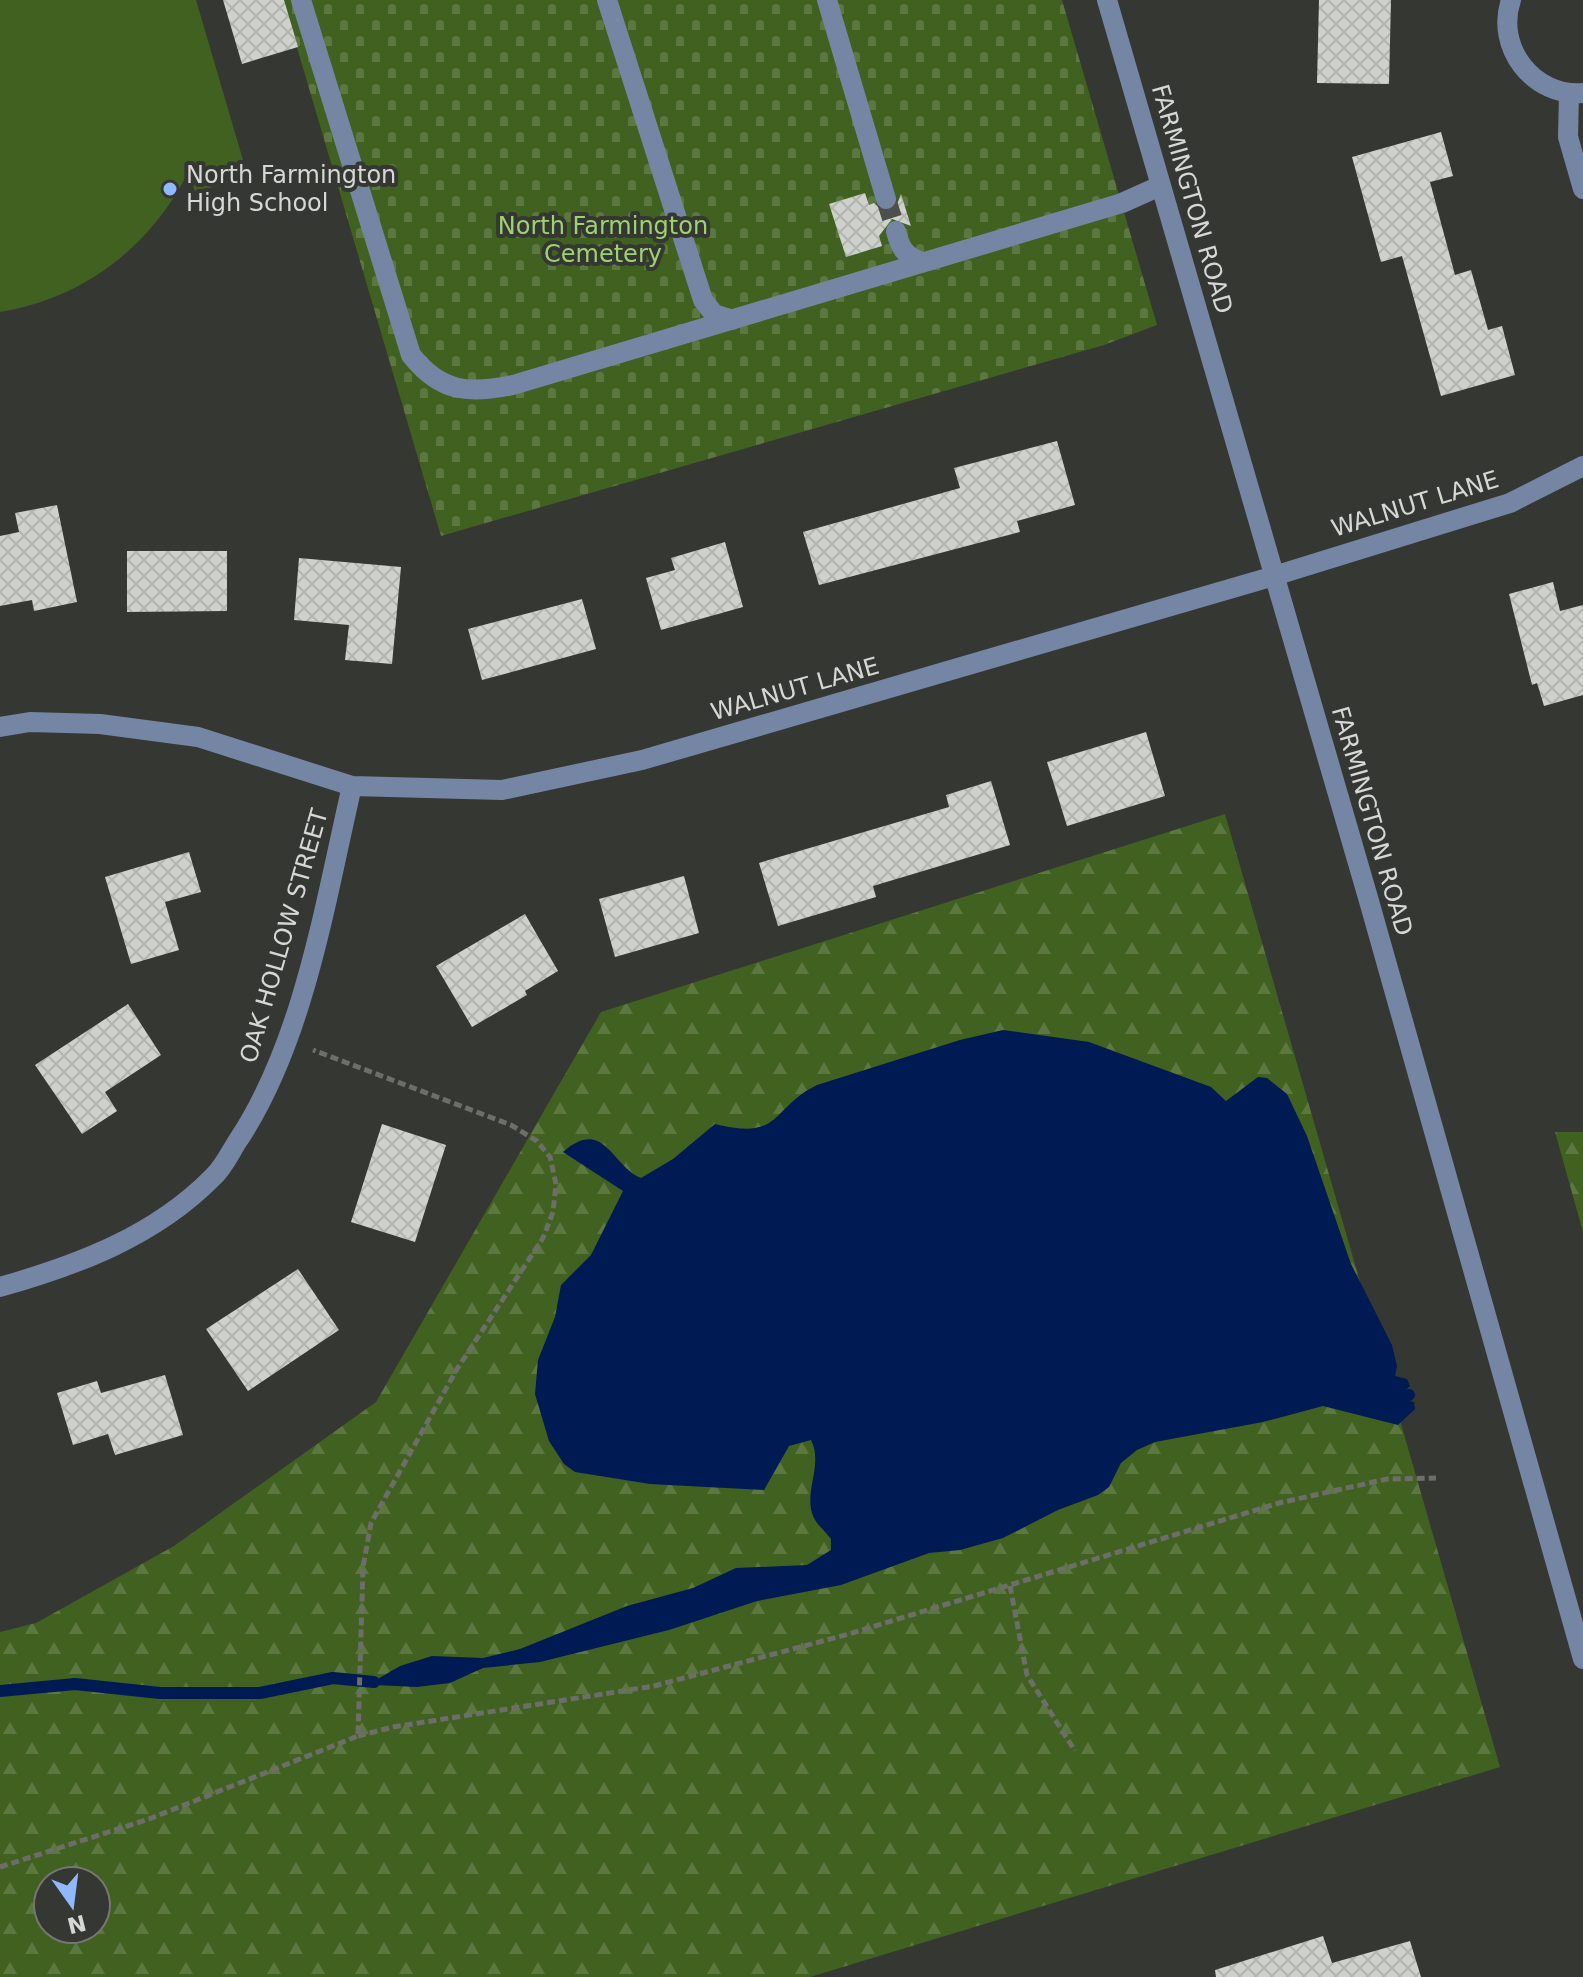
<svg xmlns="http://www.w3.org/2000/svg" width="1583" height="1977" font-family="'DejaVu Sans',sans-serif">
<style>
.grass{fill:#416120}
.forest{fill:url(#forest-firs);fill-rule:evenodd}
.cemetery{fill:url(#cemetery-stones)}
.water{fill:#001a54}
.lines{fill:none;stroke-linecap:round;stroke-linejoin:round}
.stream{stroke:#001a54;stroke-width:12}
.building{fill:url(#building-cross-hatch)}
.minor-tunnel{stroke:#4d4f4b;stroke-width:20;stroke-dasharray:20 10;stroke-linecap:butt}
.path{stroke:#6c6e6a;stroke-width:5;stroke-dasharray:8 4;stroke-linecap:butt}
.minor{stroke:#7586a4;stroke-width:20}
.poi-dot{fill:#90b8fd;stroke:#353733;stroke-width:3}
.labels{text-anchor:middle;stroke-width:8;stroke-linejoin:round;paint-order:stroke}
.poi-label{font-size:24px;fill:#d7d8d6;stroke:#353733;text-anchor:start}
.street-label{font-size:24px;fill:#d7d8d6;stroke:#353733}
.park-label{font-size:24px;fill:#9ed26f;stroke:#353733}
</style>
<defs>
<pattern id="forest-firs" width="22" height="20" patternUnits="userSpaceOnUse" patternTransform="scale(2)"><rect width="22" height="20" fill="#416120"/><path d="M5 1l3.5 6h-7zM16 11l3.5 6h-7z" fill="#5c7740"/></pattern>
<pattern id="cemetery-stones" width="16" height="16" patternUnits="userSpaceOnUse" patternTransform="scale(2)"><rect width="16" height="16" fill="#416120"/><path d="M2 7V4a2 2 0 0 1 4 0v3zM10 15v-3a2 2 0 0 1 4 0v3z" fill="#5c7740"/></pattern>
<pattern id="building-cross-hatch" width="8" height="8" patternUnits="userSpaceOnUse" patternTransform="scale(2)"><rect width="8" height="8" fill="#ced1cc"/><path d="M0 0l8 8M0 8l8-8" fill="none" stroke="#b2b4b0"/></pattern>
</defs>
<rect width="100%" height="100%" fill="#353733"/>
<path class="grass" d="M 0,0 L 196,0 L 248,177 L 195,192 L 188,173 C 149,248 84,298 0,312 Z"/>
<path class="forest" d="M 1225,814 L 1500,1767 L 810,1977 L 0,1977 L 0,1632 L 36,1623 L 174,1546 L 376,1402 L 601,1012 ZM 48,1881 L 96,1881 L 96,1929 L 48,1929 Z
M 1555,1132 L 1583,1132 L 1583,1232 Z"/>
<path class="cemetery" d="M 283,0 L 1062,0 L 1157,325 L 1104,345 L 441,536 Z"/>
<path class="water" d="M 1003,1030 L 1089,1042 L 1211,1087 L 1226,1101 L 1258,1077 L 1267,1078 L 1287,1094 L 1307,1136 L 1351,1264 L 1392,1345 L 1397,1366 L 1395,1376 L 1407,1379 L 1410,1386 L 1401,1394 L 1402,1400 L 1414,1402 L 1415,1409 L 1398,1425 L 1323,1406 L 1263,1422 L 1155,1442 L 1137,1450 L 1121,1463 L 1109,1487 L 1098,1495 L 1058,1510 L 1003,1538 L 960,1550 L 929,1553 L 841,1585 L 757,1601 L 669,1630 L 540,1662 L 483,1668 L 450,1683 L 417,1687 L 375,1685 L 376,1680 L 400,1666 L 432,1656 L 483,1658 L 520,1649 L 627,1606 L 693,1588 L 736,1568 L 807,1565 L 831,1550 L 831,1539 C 826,1532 818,1526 814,1518 C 802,1494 824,1465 811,1440 L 789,1446 L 764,1490 L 650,1484 L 575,1472 L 564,1464 L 549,1441 L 535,1394 L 538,1360 L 555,1317 L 561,1285 L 591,1255 L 623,1191 L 563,1152 C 604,1116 612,1167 641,1178 L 673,1159 L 715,1124 C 783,1141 770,1108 817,1085 L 960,1040 Z"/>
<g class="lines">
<path class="stream" d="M 1401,1397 L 1409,1395
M 0,1691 L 75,1684 L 160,1693 L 260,1693 L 333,1678 L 374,1682"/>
</g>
<path class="building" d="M 223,0 L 284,0 L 298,47 L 242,64 Z
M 1319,0 L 1391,0 L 1389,84 L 1317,83 Z
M 1441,132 L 1453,176 L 1430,182 L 1455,275 L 1471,270 L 1488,330 L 1502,326 L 1515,375 L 1441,396 L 1402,256 L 1381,262 L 1352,157 Z
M 865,193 L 869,205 L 874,203 L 884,212 L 896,207 L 901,194 L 911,226 L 892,219 L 879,236 L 882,246 L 846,257 L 829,204 Z
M 1057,441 L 1075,505 L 1017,521 L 1020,532 L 819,585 L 803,532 L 960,488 L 954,468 Z
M 57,505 L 77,602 L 34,611 L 32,600 L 0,606 L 0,536 L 19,532 L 15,513 Z
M 725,542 L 743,607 L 661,630 L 646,578 L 675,570 L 671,558 Z
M 127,551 L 227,551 L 227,611 L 127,612 Z
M 299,558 L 401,567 L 392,664 L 345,660 L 349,625 L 294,620 Z
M 1553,582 L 1560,611 L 1583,605 L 1583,695 L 1544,706 L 1537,683 L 1532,685 L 1509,594 Z
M 582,599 L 596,649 L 482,680 L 468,629 Z
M 1146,732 L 1165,796 L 1067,826 L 1047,762 Z
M 991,781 L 1010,845 L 873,886 L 876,897 L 778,926 L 759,863 L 949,807 L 946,795 Z
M 189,852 L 201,892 L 165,902 L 179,950 L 131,964 L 105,877 Z
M 684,876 L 699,933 L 615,957 L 599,899 Z
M 525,914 L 558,971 L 525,991 L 527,995 L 472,1027 L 436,966 Z
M 128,1004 L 161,1055 L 105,1092 L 117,1111 L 82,1134 L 35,1065 Z
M 382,1124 L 446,1145 L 415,1242 L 351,1222 Z
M 298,1269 L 339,1330 L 248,1391 L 206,1329 Z
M 165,1375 L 183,1435 L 115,1455 L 108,1434 L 73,1445 L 57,1393 L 97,1381 L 101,1393 Z
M 1323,1936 L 1332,1963 L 1410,1941 L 1421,1977 L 1216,1977 L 1215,1970 Z"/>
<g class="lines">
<path class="minor-tunnel" d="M 886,199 L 896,231"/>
<path class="path" d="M 1010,1586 L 1027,1675 L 1075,1751
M 358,1736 L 393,1727 L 654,1686 L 849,1634 L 1279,1503 L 1387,1479 L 1436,1478
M 0,1867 L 149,1819 L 358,1736 L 363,1567 L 371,1523 L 457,1369 L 543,1238 L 553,1212 L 556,1184 L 550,1157 L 537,1141 L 511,1125 L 313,1050"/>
<path class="minor" d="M 301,0 L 411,355 C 441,393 469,394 513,385 L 1122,203 L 1160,186
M 607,0 L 703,300 L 714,314 L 732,320
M 827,0 L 886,199
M 1107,0 L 1369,901 L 1583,1659
M 1511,0 C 1495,47 1533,97 1583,93
M 1569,94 L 1568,137 L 1583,189
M 896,231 C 900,248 905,256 922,262
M 0,727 L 30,722 L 100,724 L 198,737 L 352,786 L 502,790 L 642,760 L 1274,576 L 1510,503 L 1583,466
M 0,1287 C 78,1265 155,1236 213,1177 C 223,1168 230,1153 237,1142 C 304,1042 325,902 352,786"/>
</g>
<circle class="poi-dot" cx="170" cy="189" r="8"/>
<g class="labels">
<g class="poi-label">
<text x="186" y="183">North Farmington<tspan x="186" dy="28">High School</tspan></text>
</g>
<g class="street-label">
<text transform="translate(1192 199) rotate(74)" y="8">FARMINGTON ROAD</text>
<text transform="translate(1415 504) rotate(-17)" y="8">WALNUT LANE</text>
<text transform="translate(795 689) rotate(-16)" y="8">WALNUT LANE</text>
<text transform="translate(1372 821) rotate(74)" y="8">FARMINGTON ROAD</text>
<text transform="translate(284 936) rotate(-74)" y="8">OAK HOLLOW STREET</text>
</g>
<g class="park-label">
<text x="603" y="234">North Farmington<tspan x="603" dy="28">Cemetery</tspan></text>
</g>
</g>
<g transform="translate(72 1905) rotate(166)"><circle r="38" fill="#353733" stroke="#767774" stroke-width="2"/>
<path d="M0-6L14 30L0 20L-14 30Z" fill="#90b8fd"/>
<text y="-12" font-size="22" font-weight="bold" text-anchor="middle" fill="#d7d8d6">N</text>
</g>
</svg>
